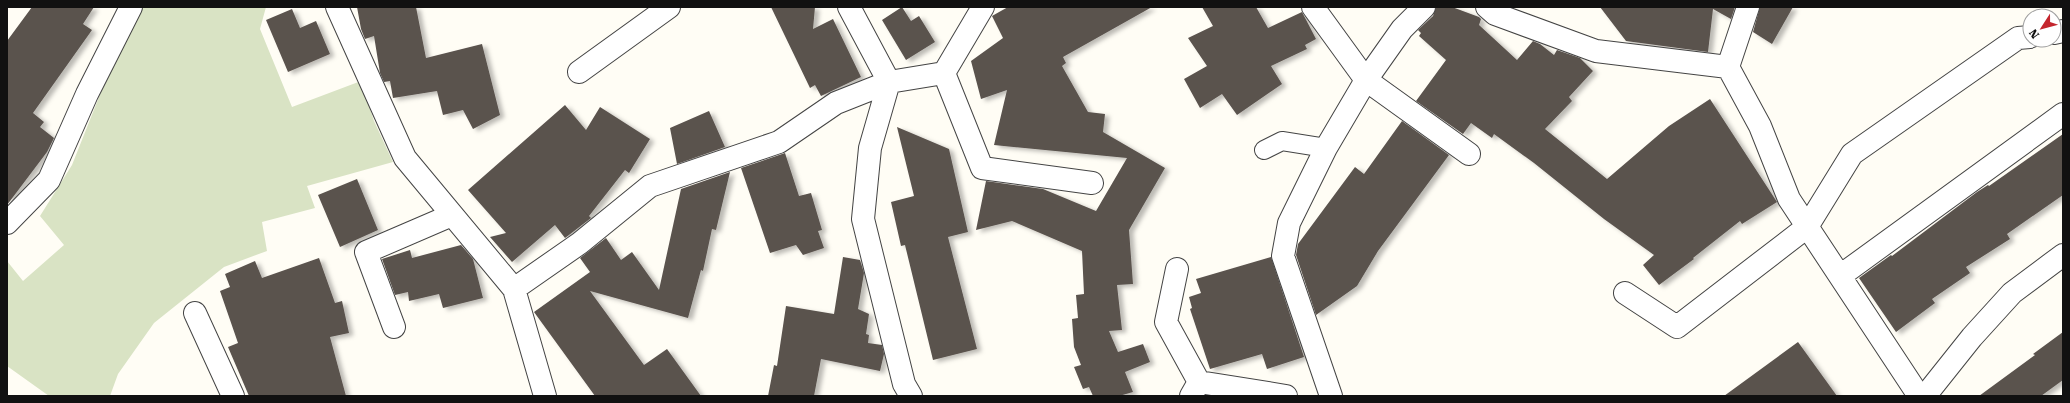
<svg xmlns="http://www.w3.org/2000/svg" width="2070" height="403" font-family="'Roboto Serif',serif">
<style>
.cemetery{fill:#d9e3c4}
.building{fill:#5a524d;filter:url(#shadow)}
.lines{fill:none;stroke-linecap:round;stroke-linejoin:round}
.service-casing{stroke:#444;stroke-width:20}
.minor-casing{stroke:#444;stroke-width:24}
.tertiary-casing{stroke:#444;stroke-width:24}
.service{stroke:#fff;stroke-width:18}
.minor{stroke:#fff;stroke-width:22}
.tertiary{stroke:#fff;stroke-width:22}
</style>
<defs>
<filter id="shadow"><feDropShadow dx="4.5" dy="2.5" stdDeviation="2" flood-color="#0004"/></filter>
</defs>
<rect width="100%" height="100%" fill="#fffdf5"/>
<path class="cemetery" d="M 142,7 L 266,7 L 260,29 L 292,107 L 361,81 L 374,121 L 393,162 L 307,186 L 315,208 L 262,222 L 267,251 L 224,267 L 154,323 L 118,374 L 110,396 L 49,396 L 7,366 L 7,261 L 23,281 L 64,245 L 40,216 L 72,165 L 101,92 Z"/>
<path class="building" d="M 32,7 L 94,7 L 83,24 L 92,30 L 33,113 L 44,122 L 40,127 L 54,138 L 47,152 L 7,205 L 7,41 Z
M 357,7 L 416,7 L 426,58 L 482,44 L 500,115 L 473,129 L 463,110 L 443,115 L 437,91 L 393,98 L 390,81 L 384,82 L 380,73 L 374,36 L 365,39 L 361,29 Z
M 771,7 L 815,7 L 813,29 L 833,19 L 861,77 L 821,96 L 815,85 L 810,88 Z
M 902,7 L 911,21 L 919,16 L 935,42 L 906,60 L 882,20 Z
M 1008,7 L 1152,7 L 1063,57 L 1066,63 L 1062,66 L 1088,112 L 1105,114 L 1103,132 L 1165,168 L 1129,230 L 1133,284 L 1117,285 L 1122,330 L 1109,331 L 1118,352 L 1143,344 L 1150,362 L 1125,372 L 1133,392 L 1119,396 L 1093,396 L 1089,387 L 1083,389 L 1074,367 L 1081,365 L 1074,347 L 1072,319 L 1078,318 L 1076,295 L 1084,294 L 1082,251 L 1012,221 L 976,230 L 986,181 L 1043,189 L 1096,211 L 1127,158 L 994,145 L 1007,90 L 981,99 L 971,61 L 1003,38 L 992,16 Z
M 1202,7 L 1256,7 L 1268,28 L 1302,12 L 1316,39 L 1305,45 L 1307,49 L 1271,66 L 1282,84 L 1237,115 L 1222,94 L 1200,108 L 1184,79 L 1207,66 L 1188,38 L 1213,26 Z
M 1436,7 L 1452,7 L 1479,17 L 1481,19 L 1479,25 L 1517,60 L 1533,41 L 1540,44 L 1554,55 L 1557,50 L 1580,58 L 1593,71 L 1569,97 L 1572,101 L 1545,129 L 1607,179 L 1669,126 L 1710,99 L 1777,202 L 1742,224 L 1740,221 L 1693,258 L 1694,259 L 1659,285 L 1643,265 L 1654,255 L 1604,219 L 1534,163 L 1494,134 L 1492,138 L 1471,123 L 1463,134 L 1416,101 L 1446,60 L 1419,36 L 1421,33 L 1418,30 L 1433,16 Z
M 1600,7 L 1735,7 L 1731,19 L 1713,9 L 1708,52 L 1626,41 Z
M 1760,7 L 1793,7 L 1772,44 L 1753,32 Z
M 292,9 L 300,28 L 316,21 L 330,54 L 288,72 L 266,20 Z
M 565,105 L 586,130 L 600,107 L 650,139 L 629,173 L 625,170 L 589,216 L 591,218 L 565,238 L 555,225 L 512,262 L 490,237 L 506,233 L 468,190 Z
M 709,111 L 725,147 L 677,164 L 670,128 Z
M 1402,121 L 1449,155 L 1378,251 L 1357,286 L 1316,315 L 1296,255 L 1298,244 L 1355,167 L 1364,174 Z
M 897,127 L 949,149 L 968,232 L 948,237 L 977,349 L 933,360 L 905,245 L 901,246 L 891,202 L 914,196 Z
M 2063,134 L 2063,195 L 2007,234 L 2010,239 L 1966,267 L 1970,273 L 1932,299 L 1935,303 L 1896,332 L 1859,278 L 1891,255 L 1892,256 L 1977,192 L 1988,185 L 1989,186 Z
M 785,153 L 799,196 L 811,193 L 822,230 L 818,231 L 824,248 L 803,255 L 796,245 L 770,253 L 741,168 Z
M 730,172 L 716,230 L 712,229 L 703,271 L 701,270 L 688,318 L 590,291 L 644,365 L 667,349 L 701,396 L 595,396 L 534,312 L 590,272 L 580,258 L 606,238 L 621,260 L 632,252 L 659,290 L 681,189 Z
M 357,179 L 378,230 L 340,247 L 318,195 Z
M 461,245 L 473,259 L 483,298 L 443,308 L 439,294 L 409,301 L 408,292 L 395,295 L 382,259 L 410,250 L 412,258 Z
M 843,257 L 860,260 L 864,273 L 858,309 L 869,314 L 866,334 L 869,335 L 868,343 L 882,345 L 884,354 L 880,371 L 821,359 L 814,396 L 768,396 L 774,365 L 777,366 L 786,306 L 834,314 Z
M 1271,257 L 1304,357 L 1267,369 L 1262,354 L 1210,369 L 1190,309 L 1192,308 L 1189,297 L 1201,293 L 1196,279 Z
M 319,258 L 335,303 L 342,301 L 349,333 L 330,337 L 346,396 L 249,396 L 228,347 L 238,343 L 220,291 L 230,287 L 225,274 L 255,261 L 262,278 Z
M 2063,332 L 2063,380 L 2041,396 L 1979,396 L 2035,355 L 2033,354 Z
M 1798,342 L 1837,396 L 1724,396 Z"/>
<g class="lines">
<g class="service-casing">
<path id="service" d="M 1264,150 L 1282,141 L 1326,148"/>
</g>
<g class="minor-casing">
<path id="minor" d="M 337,7 L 405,158 L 514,289 L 545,396
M 1313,7 L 1366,80 L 1469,154
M 1487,7 L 1495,14 L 1596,51 L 1728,67 L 1748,7
M 2054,33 L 2063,31
M 1728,67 L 1760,126 L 1789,199 L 1919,396
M 579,72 L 669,7
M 944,73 L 982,168 L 1092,183
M 7,223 L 49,180 L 87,94 L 131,7
M 1177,269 L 1166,322 L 1199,382
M 1840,276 L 2063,114
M 514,289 L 580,243 L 650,186 L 779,142 L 836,103 L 889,82 L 849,7
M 1625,293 L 1677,327 L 1807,227 L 1852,154 L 2018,38 L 2030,37
M 195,313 L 233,396
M 394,327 L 366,252 L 452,215
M 911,396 L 904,384 L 863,219 L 870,148 L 889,82 L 944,73 L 983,7
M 1191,396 L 1199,382 L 1286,396
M 1331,396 L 1283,256 L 1289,223 L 1326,148 L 1366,80 L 1402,29 L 1424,7"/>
</g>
<g class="tertiary-casing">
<path id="tertiary" d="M 1925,396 L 1972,337 L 2012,293 L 2063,255"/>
</g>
<use href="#service" class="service"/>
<use href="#minor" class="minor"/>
<use href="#tertiary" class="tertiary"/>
</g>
<rect width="2070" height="403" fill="none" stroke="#111111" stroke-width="16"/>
<g transform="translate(2042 28) rotate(234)"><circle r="19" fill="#ffffff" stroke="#a0a0a0"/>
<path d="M0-3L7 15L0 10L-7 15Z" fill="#c4262e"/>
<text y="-6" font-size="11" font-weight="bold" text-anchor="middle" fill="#111111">N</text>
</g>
</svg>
